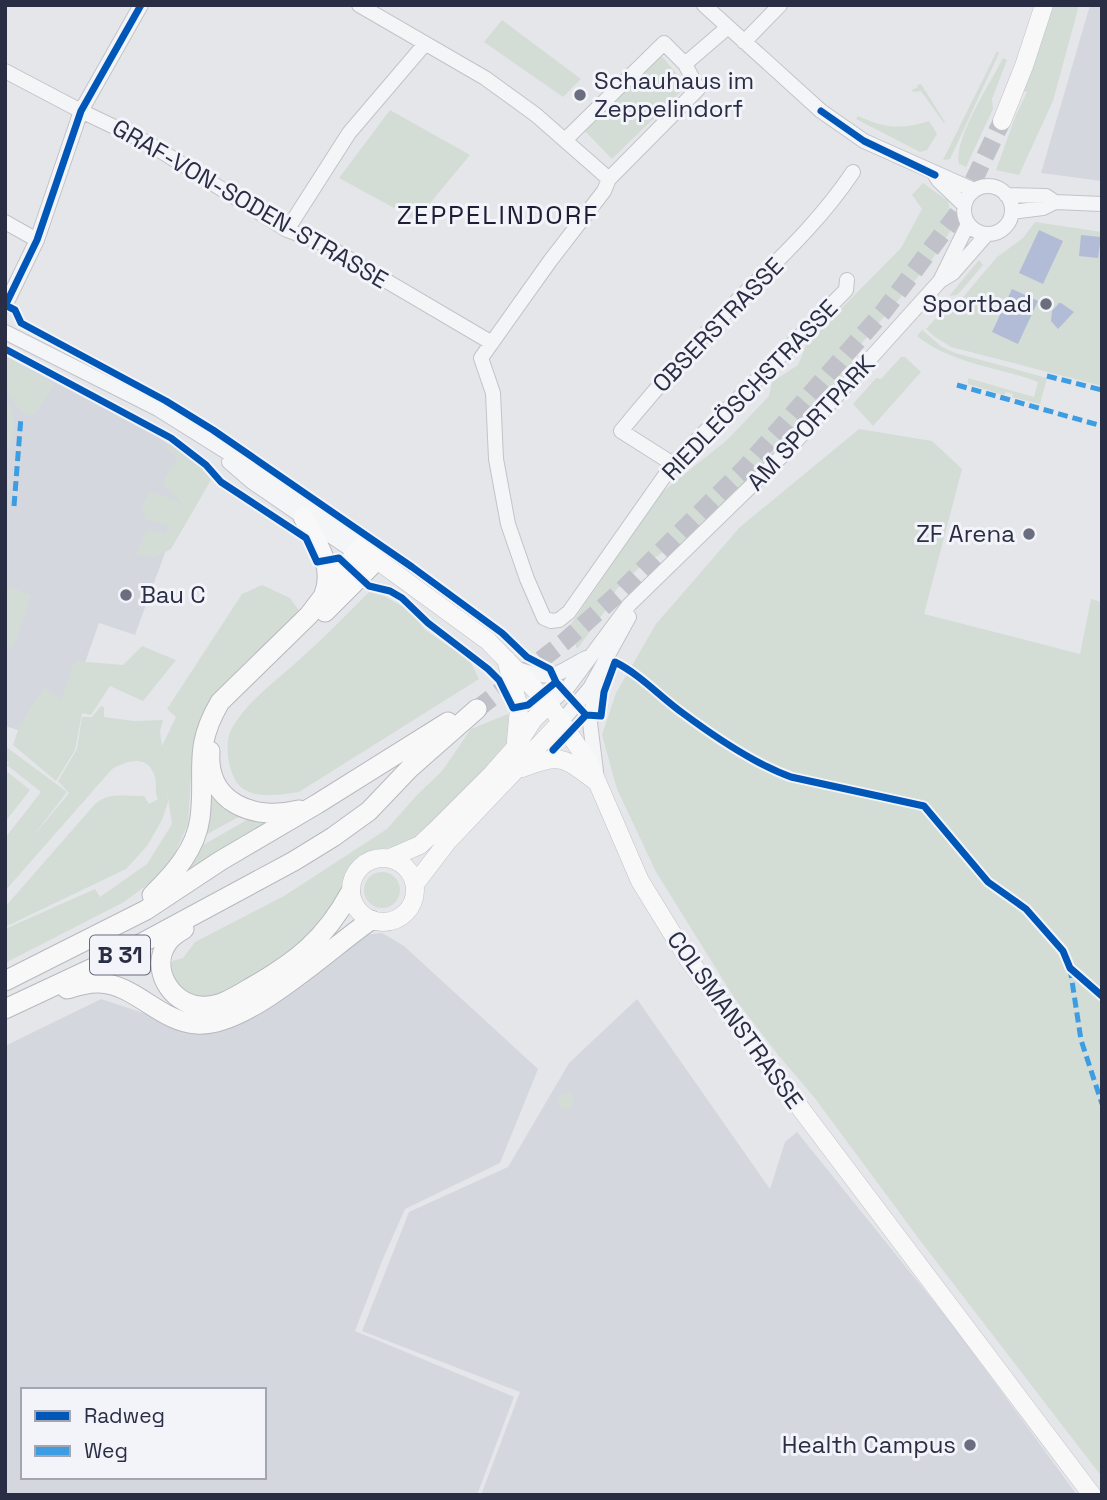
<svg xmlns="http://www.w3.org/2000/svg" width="1107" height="1500" font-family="'Space Grotesk',sans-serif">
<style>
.built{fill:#d5d7df;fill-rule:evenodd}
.green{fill:#d3ddd5}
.water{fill:#b3bcd6}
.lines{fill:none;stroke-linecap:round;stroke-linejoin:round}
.major-tunnel{stroke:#c0c1c9;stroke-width:18;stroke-dasharray:18 9;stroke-linecap:butt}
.minor-casing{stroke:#c2c3c8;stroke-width:16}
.major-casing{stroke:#c1c3c8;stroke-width:19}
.highway-casing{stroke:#b7b9bf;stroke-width:21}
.minor{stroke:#f4f5f7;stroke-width:14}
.major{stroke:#f8f8f8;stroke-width:18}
.highway{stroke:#f8f8f8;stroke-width:19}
.quiet{stroke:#3d9de3;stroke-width:5;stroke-dasharray:10 5;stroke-linecap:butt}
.cycleway-casing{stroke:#f3f4f9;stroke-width:11}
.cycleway{stroke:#0057b8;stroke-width:7}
.poi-dot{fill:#6b6e7f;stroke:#f3f4f9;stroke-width:2.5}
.labels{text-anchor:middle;stroke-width:6;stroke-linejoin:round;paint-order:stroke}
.shield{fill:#f3f4f9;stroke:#66697b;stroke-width:2}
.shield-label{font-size:23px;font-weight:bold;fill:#2a2e45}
.poi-label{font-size:24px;fill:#2a2e45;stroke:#f3f4f9;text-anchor:end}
.street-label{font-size:24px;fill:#2a2e45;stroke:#f3f4f9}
.neighbourhood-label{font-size:26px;letter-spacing:2px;fill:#1c1f36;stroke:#f3f4f9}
</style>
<rect width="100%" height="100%" fill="#e5e6ea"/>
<path class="built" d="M 1090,5 L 1102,5 L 1102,181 L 1041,173 Z
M 5,356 L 152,432 L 197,465 L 135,635 L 99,623 L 57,742 L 5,726 Z
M 382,933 L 404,946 L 538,1069 L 500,1163 L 405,1209 L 382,1261 L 355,1331 L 514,1397 L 477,1495 L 5,1495 L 5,1046 L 101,999 L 171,1022 L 361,935 ZM 23,1390 L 264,1390 L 264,1477 L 23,1477 Z
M 637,999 L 770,1189 L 785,1142 L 797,1132 L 952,1324 L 1077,1495 L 481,1495 L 520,1392 L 362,1331 L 409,1212 L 508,1167 L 569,1063 Z"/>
<path class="green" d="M 1052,5 L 1079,5 L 1053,101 L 1019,175 L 996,170 L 1016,115 L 1027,92 L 1023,91 Z
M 502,20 L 581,79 L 563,97 L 484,42 Z
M 997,51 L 999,53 L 950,159 L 943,160 Z
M 660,54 L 687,86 L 612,159 L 584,130 Z
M 1003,58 L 1007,60 L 992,99 L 993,109 L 966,167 L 959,164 C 953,139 991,82 1003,58 Z
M 921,84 L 945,122 L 944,123 L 921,91 L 913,92 L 912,90 L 918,87 L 917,85 Z
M 390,110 L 470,155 L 416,220 L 339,178 Z
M 858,116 C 884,128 901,130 929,121 L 937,134 L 927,150 L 920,152 L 856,119 Z
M 923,183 L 948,201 L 953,227 L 929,264 L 850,357 L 854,362 L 809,417 L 767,463 L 678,548 L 674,545 L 639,568 L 616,590 L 608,607 L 577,649 L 569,627 L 661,493 L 727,440 L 769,396 L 772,382 L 798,365 L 807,343 L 901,248 L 922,209 L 912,195 Z
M 1035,222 L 1102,232 L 1102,386 L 951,347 L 935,337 L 926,329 L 951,302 L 956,302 L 963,297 L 997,257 L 1023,238 Z
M 979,260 L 983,265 L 961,291 L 957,295 L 949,296 Z
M 922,330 L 942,347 L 955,353 L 1047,378 L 1040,404 L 1012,397 L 1013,394 L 1006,392 L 1004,395 L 968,384 L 968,378 L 1034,397 L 1038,382 C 998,367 952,364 917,336 Z
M 901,357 L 905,357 L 921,372 L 873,426 L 853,404 L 876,378 L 881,379 Z
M 8,358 L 54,384 L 38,410 L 30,416 C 7,405 5,382 5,360 Z
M 5,399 C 20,422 13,433 5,458 Z
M 859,429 L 932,441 L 962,469 L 924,614 L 1080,654 L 1091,599 L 1102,602 L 1102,1477 L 919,1239 L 814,1097 L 779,1056 L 735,999 L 656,872 L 617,789 L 602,735 L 616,693 L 656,624 L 740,527 Z
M 170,443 L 207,472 L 211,480 L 171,549 L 155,557 L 136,555 L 145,532 L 150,529 L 165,534 L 170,526 L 146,520 L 142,506 L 150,491 L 180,502 L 176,513 L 182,502 L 162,484 L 178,457 L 166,448 Z
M 262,585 L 290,598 L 300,612 L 220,688 L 199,724 L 193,744 L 188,824 L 168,869 L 124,902 L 5,963 L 5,929 L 95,889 L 100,897 L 147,864 L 172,824 L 167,791 L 168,802 L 162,820 L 147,846 L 126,869 L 5,927 L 5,907 L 95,804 C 110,791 126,797 144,796 L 149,804 L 158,799 C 154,792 157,786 155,777 C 148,754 129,760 112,769 L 5,891 L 5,838 L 41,792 L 7,765 L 9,763 L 5,759 L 5,746 L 67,792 L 30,840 L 69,793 L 58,781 L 77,749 L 82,717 L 92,717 L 101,706 L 104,707 L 104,717 L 134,721 L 163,720 L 160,731 L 162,746 L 176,717 L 167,709 L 242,594 Z
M 9,587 L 31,595 L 13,647 L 5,645 L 5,598 Z
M 369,592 L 384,596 L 413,612 L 424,629 L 470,661 L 479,679 L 299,792 C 280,795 247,801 235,780 C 228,766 224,743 232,728 C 247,701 277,680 300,659 C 324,638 346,615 369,592 Z
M 142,646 L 176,660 L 143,701 L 110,686 L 91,715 L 82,713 L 75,750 L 56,781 L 13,745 L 19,727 L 44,688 L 61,699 L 75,661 L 123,665 Z
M 508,714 C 509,719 512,725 512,730 C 510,758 437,819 415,840 C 397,849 375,846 359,858 C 342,870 344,893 332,910 C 313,938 274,973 243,986 C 229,992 215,996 202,1000 C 187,993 164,982 172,961 L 183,958 L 195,942 L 284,896 L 387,829 L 417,795 L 442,771 L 471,729 Z
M 5,770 L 30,790 L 5,822 Z
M 207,772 L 244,814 L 200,838 Z
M 252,817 L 273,822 L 187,871 L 196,849 Z
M364 890a18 18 0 1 1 36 0a18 18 0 1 1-36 0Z
M558 1101a8 8 0 1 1 16 0a8 8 0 1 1-16 0Z"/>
<path class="water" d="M 1039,230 L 1063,241 L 1043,284 L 1019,273 Z
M 1081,235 L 1101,237 L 1098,258 L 1079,256 Z
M 1012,289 L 1038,301 L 1018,344 L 992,332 Z
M 1059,303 L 1061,303 L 1074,312 L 1058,329 L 1051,321 L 1052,311 Z"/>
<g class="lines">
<path class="major-tunnel" d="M 477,709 L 564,642 L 621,591 L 744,469 L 884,311 L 958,213 L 1002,121"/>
<g class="minor-casing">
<path id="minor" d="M 359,5 L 485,78 L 536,115 L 609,179
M 704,5 L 821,111 L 864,141 L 974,190
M 744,42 L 780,5
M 685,64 L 698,89 L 609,179 L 604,191 L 550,261 L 481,358 L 493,393 L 496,459 L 508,524 L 527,579 L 544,618 L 551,621 L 559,620 L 569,612 L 673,464 L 846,290 L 847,280
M 5,71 L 81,111 L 148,143 L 287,230 L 322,243 L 492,343
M 565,140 L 664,43 L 685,64 L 728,27
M 935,175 L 939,181 L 964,205
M964 210a24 24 0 1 1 48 0a24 24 0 1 1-48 0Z
M 1006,195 L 1046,196 L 1055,202
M 1012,212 L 1043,208 L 1055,202 L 1102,204
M 5,222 L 37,240
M 287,230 L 349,133 L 424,45
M 940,281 L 968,224
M 5,306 L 37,240 L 81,111 L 141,5
M 5,332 L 158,409 L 260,473 L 364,544
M 229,462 L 252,482 L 356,553
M 673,464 L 621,431 C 659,385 697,341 739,299 C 780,258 821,220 853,172
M 518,669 C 556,682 553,675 586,658
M 549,704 L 568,687 L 629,605 L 787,451 L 940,281 L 953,273 L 987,234
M 562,721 L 590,688 L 629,617
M 596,771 L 590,723 L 596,683"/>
</g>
<g class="major-casing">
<path id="major" d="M 1002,121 L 1024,66 L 1044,5
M 368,557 L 356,553 L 364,544 L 377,560 L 488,641 L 549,704 L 589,763 L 640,881 L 688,959 L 1092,1495
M 506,659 L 519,708 L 516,741
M 522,768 C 560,754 562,756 594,780
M351 890a32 32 0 1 1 64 0a32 32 0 1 1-64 0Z
M 390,858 L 420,845 L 436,830 L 492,774 L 515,748 L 533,720 L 549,704
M 415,884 L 448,841 L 562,721"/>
</g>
<g class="highway-casing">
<path id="highway" d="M 303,517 C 316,541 335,566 324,594
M 325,612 L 377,560
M 210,751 C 206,804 256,821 299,810
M 152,895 C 174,874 196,849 200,818 C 206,769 192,750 220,702 L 309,615 L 356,553
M 184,929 C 178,933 172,936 168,942 C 149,968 171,1004 200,1006 C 218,1008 235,997 250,988 C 296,962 325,939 350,893
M 5,981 L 146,910 L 220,861 L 317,804 L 448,722
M 67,989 C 77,986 88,982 99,983 C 135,984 160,1022 197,1024 C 247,1028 330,948 371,920
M 5,1009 L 114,958 L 294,861 L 333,837 L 369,811 L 410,768 L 477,709"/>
</g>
<use href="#minor" class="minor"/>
<use href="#major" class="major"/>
<use href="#highway" class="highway"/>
<path class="quiet" d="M 1047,376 L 1102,390
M 957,385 L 1102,426
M 14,506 L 21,417
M 1070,968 L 1081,1040 L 1102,1104"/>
<g class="cycleway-casing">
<path id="cycleway" d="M 821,111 L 864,141 L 935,175
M 5,305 L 15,310 L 21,323 L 166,401 L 213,430 L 412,567 L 502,633 L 527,657 L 550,669 L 556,682 L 586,715
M 5,306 L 37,240 L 81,111 L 141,5
M 7,350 L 171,438 L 206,465 L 221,482 L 306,538 L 317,562 L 339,558 L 369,586 L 390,591 L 402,598 L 428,623 L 488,669 L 499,680 L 513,708 L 528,705 L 556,682
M 553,750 L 586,715 L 601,716 L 604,692 L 615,662 C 641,675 660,697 684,714 C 715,737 755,764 791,777 L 924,806 L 988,882 L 1026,909 L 1063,951 L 1070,968 L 1102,996"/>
</g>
<use href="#cycleway" class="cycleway"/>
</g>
<g class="poi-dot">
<circle cx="580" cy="95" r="7"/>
<circle cx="1046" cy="304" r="7"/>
<circle cx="1029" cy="534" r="7"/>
<circle cx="126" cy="595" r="7"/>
<circle cx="970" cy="1445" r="7"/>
</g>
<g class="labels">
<rect class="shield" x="90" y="935.5" width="60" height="39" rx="5"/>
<g class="shield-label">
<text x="120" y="963">B 31</text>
</g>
<g class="poi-label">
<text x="594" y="89" text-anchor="start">Schauhaus im<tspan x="594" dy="28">Zeppelindorf</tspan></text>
<text x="1032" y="312">Sportbad</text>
<text x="1015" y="542">ZF Arena</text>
<text x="140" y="603" text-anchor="start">Bau C</text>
<text x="956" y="1453">Health Campus</text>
</g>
<g class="street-label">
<text transform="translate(250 204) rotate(30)" y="8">GRAF-VON-SODEN-STRASSE</text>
<text transform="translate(718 325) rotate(-46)" y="8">OBSERSTRASSE</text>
<text transform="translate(750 390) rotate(-46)" y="8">RIEDLEÖSCHSTRASSE</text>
<text transform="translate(811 423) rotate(-47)" y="8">AM SPORTPARK</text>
<text transform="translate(735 1020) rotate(54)" y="8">COLSMANSTRASSE</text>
</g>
<g class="neighbourhood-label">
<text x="498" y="224">ZEPPELINDORF</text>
</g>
</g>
<rect width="1107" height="1500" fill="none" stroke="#2a2e45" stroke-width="14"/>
<rect x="21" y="1388" width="245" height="91" fill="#f3f4f9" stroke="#a3a5b1" stroke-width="2"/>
<rect x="35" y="1411" width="35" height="10" fill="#0057b8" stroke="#a3a5b1" stroke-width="2"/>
<text x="84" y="1423" font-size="21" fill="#2a2e45">Radweg</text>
<rect x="35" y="1446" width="35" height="10" fill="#3d9de3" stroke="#a3a5b1" stroke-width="2"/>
<text x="84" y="1458" font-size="21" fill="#2a2e45">Weg</text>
</svg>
